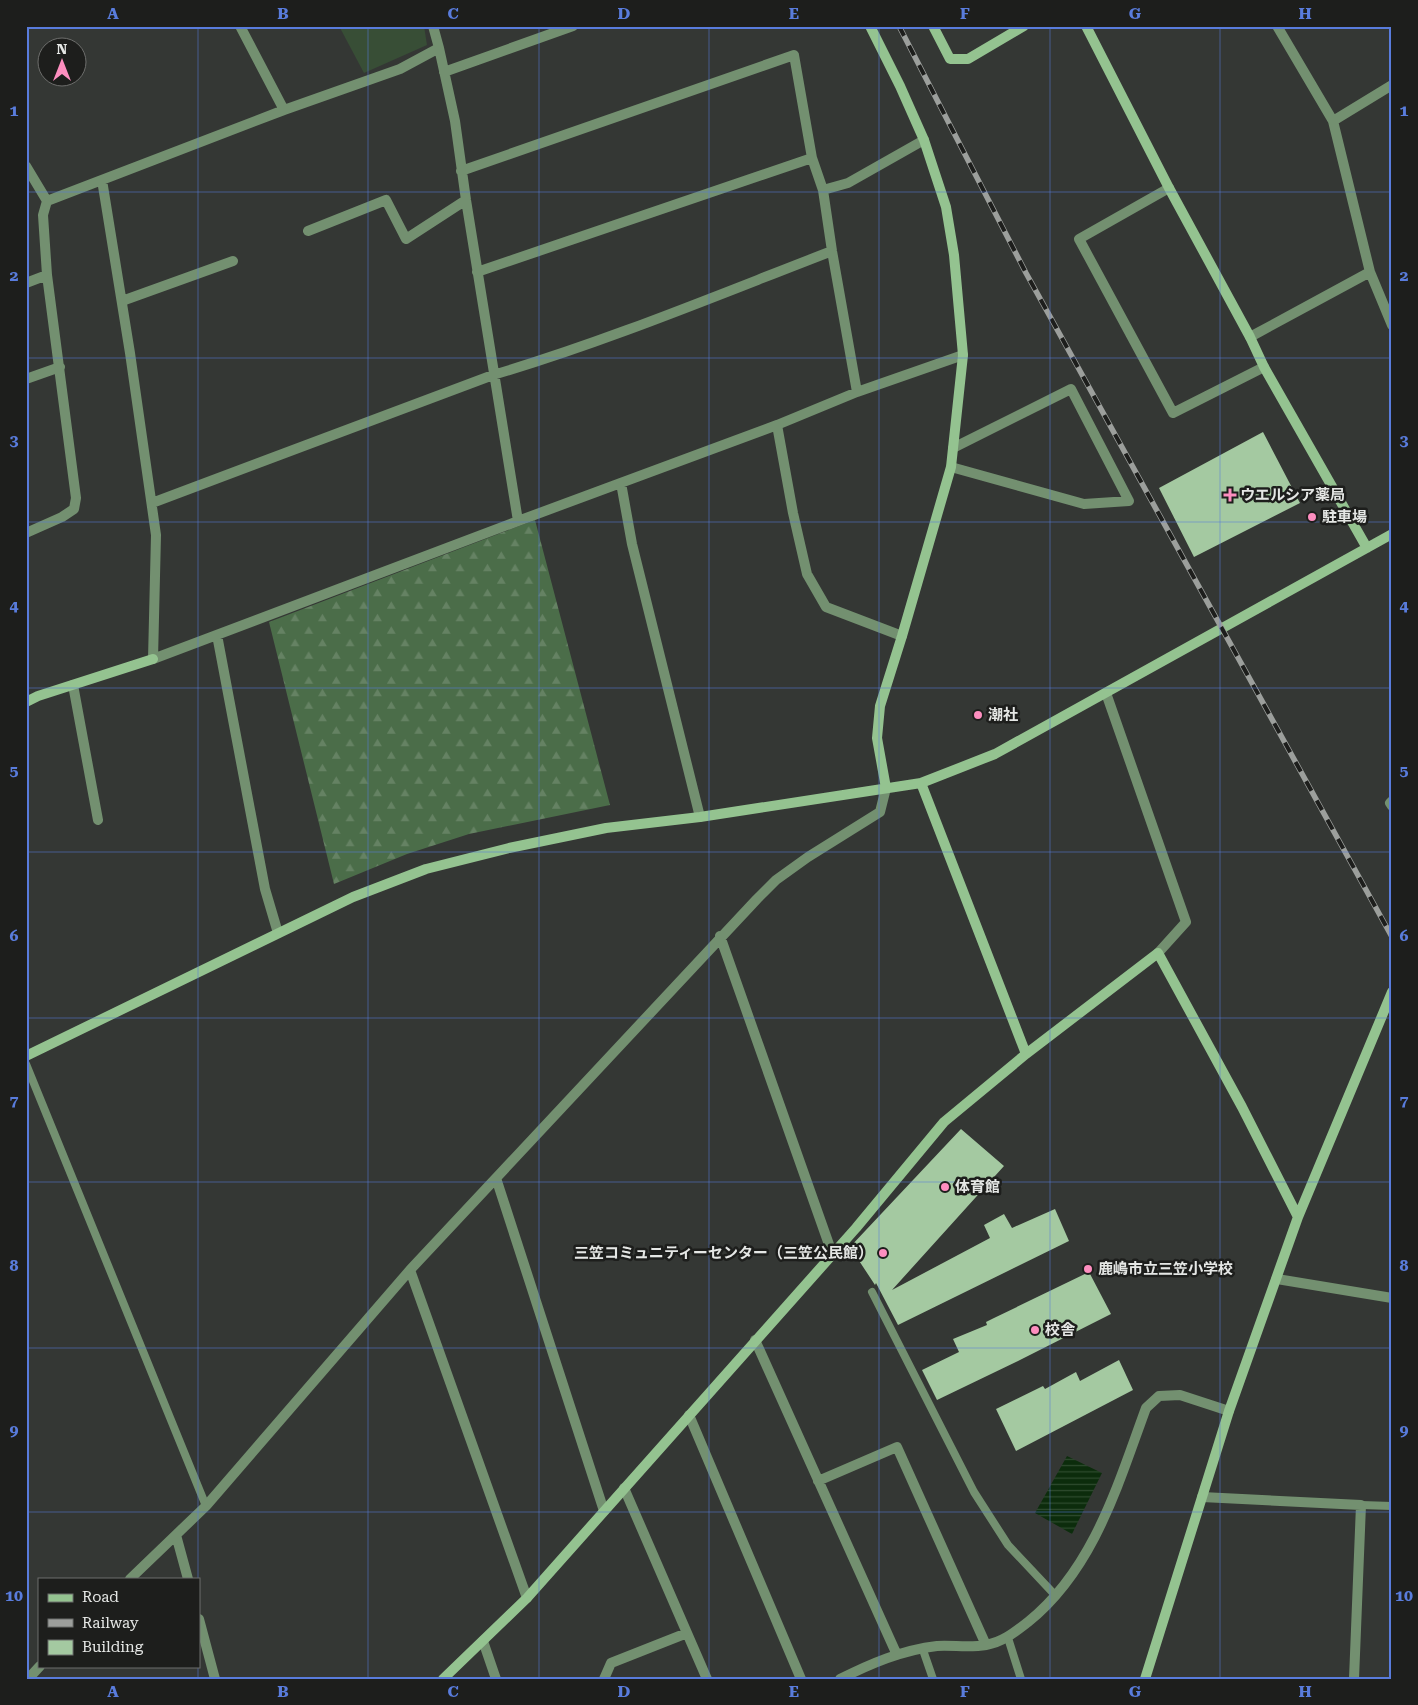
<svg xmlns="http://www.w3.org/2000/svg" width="1418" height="1705" font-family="'Roboto Serif','Noto Sans JP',serif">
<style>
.grass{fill:#384e36}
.forest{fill:url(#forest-firs)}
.water{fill:url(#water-rules)}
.building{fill:#a4c9a1}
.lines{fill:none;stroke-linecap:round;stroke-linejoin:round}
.lane{stroke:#739070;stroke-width:8}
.street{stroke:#739070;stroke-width:10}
.secondary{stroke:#94c390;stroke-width:10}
.rail-casing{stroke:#9c9f9c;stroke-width:5.5}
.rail{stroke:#1d1e1c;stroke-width:4;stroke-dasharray:11;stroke-linecap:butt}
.grid{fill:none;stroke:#597cdc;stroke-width:1;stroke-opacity:0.55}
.poi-dot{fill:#fd8ebf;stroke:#1d1e1c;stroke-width:2}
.labels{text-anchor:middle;stroke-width:5;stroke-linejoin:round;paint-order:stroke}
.poi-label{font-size:15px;font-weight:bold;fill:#e5e7e5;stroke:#1d1e1c;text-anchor:start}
.neatline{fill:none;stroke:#597cdc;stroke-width:2}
.grid-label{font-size:16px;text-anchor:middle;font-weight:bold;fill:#597cdc}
</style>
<defs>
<pattern id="forest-firs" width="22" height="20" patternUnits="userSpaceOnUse" patternTransform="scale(1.25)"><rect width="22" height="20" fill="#4b6d49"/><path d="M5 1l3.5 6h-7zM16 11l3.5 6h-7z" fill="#658263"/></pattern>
<pattern id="water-rules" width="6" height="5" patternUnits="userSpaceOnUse" patternTransform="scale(1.25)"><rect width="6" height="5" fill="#0c2c0c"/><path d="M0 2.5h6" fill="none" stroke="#2f4b2f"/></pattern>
</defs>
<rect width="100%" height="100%" fill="#343734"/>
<path class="grass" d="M 339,26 L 424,26 L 427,45 L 364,73 Z"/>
<path class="forest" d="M 535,520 L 610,805 L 469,834 L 407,854 L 334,884 L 269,622 Z"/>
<path class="water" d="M 1067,1456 L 1102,1473 L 1072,1534 L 1035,1513 Z"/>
<path class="building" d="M 1263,432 L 1300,503 L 1194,557 L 1159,488 Z
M 961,1129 L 1004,1166 L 892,1290 L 990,1238 L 984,1225 L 1004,1214 L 1012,1228 L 1055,1209 L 1069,1241 L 898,1325 L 876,1283 L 875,1285 L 850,1247 Z
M 1089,1272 L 1111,1314 L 1018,1361 L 937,1400 L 922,1370 L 959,1352 L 953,1339 L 987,1325 L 986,1322 L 994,1318 Z
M 1119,1360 L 1133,1390 L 1016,1451 L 996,1409 L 1043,1386 L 1045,1389 L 1076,1372 L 1080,1381 Z"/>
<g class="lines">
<path class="lane" d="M 26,1064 L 206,1506
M 872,1292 L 974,1492 L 1008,1545 L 1055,1595
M 1361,1505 L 1392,1506
M 1008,1638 L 1021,1679
M 923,1650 L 933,1679"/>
<path class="street" d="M 240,26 L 284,110
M 1277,26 L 1333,121 L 1370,272 L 1392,325
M 439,48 L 455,121 L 466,200 L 518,521
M 444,72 L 573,26
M 1333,121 L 1392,85
M 26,166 L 47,201
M 461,171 L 794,55 L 812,158 L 823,190
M 102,180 L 130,353 L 156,535 L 153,659 L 518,521 L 777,425 L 857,392 L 963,355
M 1169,188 L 1079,239 L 1173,413 L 1264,367
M 308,231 L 386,200 L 406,239 L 466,200
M 477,272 L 812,158
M 26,283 L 47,275
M 122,301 L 233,261
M 1250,337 L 1370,272
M 26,379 L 60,367
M 857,392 L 832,251 L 823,190 L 848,183 L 924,140
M 777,425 L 793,513 L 807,574 L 826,607 L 902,636
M 951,467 L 1084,504 L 1129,501 L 1071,389 L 953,448
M 621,483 L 632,544 L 700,817
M 152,503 L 493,375 C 608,341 720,294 832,251
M 26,533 L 62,517 L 74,509 L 76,498 L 47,275 L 43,215 L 47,201 L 284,110 L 400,69 L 439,48 L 433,26
M 217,635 L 265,889 L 278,933
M 73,685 L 98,820
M 1106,693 L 1186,922 L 1158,953
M 1392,801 L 1390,803 L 1392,806
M 720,936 L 832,1253
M 496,1178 L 604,1511
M 410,1270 L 527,1598
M 1277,1279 L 1392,1298
M 755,1340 L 897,1655
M 689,1415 L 801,1679
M 818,1481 L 897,1447 L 986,1645
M 624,1488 L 707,1679
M 1202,1497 L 1361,1505 L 1354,1679
M 176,1535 L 188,1579
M 130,1579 L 206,1506 L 410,1270 L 757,899 L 776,880 L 808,857 L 880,812 L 886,788
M 199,1619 L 215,1679
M 483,1641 L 496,1679
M 28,1679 L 40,1666
M 604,1679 L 611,1663 L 687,1633
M 840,1679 C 870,1664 902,1650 937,1646 C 953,1645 970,1648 986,1645 C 1003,1642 1015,1632 1028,1622 C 1094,1569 1118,1484 1146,1408 L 1159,1396 L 1180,1395 L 1229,1411"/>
<path class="secondary" d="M 870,26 L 900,86 L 924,140 L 946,207 L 954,255 L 963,355 L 951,467 L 902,636 L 880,706 L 877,738 L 886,788
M 933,26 L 950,59 L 968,59 L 1024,26
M 1086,26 L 1169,188 L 1250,337 L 1264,367 L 1367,548
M 26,702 L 38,696 L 153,659
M 921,783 L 1026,1054
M 26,1056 L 353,897 L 426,869 L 509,848 L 606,828 L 700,817 L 921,783 L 995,754 L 1392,534
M 443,1679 L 527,1598 L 856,1228 L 944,1122 L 1026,1054 L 1158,953 L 1242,1107 L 1298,1217
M 1145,1679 L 1229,1411 L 1298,1217 L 1392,992"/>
<g class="rail-casing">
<path id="rail" d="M 899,26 L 1026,273 L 1392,937"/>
</g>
<use href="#rail" class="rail"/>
</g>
<path class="grid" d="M 198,26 L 198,1579M 368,26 L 368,1679M 539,26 L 539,1679M 709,26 L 709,1679M 879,26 L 879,1679M 1050,26 L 1050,1679M 1220,26 L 1220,1679M 26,192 L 1392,192M 26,358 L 1392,358M 26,522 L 1392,522M 26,688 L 1392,688M 26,852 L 1392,852M 26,1018 L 1392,1018M 26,1182 L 1392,1182M 26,1348 L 1392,1348M 26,1512 L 1392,1512M 198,1666 L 198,1679"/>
<g class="poi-dot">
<path d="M1227.5 487.5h5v5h5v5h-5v5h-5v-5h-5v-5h5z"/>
<circle cx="1312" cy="517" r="5"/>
<circle cx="978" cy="715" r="5"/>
<circle cx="945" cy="1187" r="5"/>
<circle cx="883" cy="1253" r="5"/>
<circle cx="1088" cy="1269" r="5"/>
<circle cx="1035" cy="1330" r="5"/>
</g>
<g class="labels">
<g class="poi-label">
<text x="1240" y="500">ウエルシア薬局</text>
<text x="1322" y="522">駐車場</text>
<text x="988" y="720">潮社</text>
<text x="955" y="1192">体育館</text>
<text x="873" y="1258" text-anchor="end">三笠コミュニティーセンター（三笠公民館）</text>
<text x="1098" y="1274">鹿嶋市立三笠小学校</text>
<text x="1045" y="1335">校舎</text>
</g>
</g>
<rect width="1418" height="1705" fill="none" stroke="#1d1e1c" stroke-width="55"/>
<rect x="38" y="1578" width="162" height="90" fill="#1d1e1c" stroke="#6d6e6c"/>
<rect x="48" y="1594" width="25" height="8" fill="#94c390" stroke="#6d6e6c"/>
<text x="82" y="1602" font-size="15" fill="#e5e7e5">Road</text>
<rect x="48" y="1619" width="25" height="8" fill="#9c9f9c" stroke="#6d6e6c"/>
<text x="82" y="1628" font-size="15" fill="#e5e7e5">Railway</text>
<rect x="48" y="1640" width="25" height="15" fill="#a4c9a1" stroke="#6d6e6c"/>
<text x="82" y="1652" font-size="15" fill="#e5e7e5">Building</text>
<g transform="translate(62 62)"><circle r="24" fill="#1d1e1c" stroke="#6d6e6c"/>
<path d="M0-4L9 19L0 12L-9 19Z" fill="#fd8ebf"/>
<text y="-8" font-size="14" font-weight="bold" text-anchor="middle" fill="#e5e7e5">N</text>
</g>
<rect x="28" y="28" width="1362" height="1650" class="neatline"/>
<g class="grid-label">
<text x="113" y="19">A</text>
<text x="283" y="19">B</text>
<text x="453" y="19">C</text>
<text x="624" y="19">D</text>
<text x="794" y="19">E</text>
<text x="965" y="19">F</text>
<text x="1135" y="19">G</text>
<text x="1305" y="19">H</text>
<text x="14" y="116">1</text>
<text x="1404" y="116">1</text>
<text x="14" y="281">2</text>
<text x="1404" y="281">2</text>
<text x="14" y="446">3</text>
<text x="1404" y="446">3</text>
<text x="14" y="611">4</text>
<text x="1404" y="611">4</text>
<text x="14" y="776">5</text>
<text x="1404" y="776">5</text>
<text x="14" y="941">6</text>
<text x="1404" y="941">6</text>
<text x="14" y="1106">7</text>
<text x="1404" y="1106">7</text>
<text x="14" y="1271">8</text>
<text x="1404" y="1271">8</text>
<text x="14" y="1436">9</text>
<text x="1404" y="1436">9</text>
<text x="14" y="1601">10</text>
<text x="1404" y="1601">10</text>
<text x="113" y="1697">A</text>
<text x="283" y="1697">B</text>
<text x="453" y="1697">C</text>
<text x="624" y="1697">D</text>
<text x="794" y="1697">E</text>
<text x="965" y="1697">F</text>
<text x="1135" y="1697">G</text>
<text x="1305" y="1697">H</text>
</g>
</svg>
